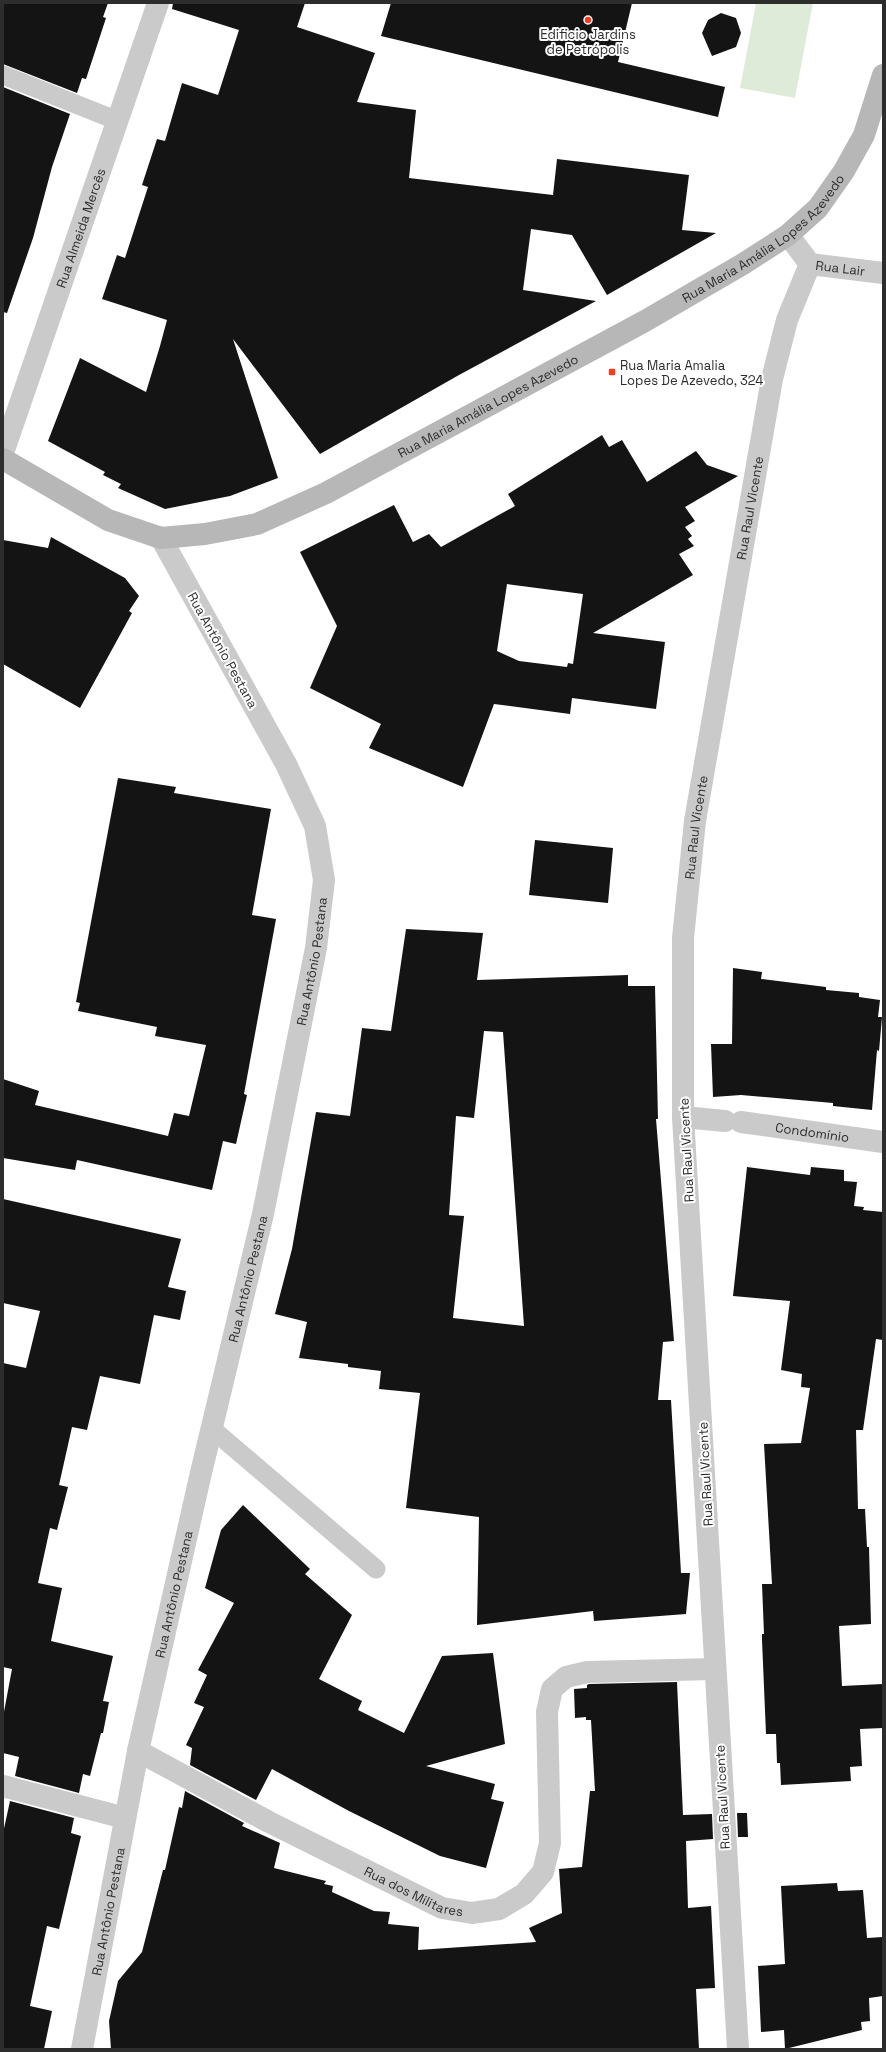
<svg xmlns="http://www.w3.org/2000/svg" width="886" height="2052" font-family="'Space Grotesk',sans-serif">
<style>
.green{fill:#dfebd9}
.building{fill:#141414;fill-rule:evenodd}
.lines{fill:none;stroke-linecap:round;stroke-linejoin:round}
.lane{stroke:#cacaca;stroke-width:19}
.street{stroke:#cacaca;stroke-width:22}
.secondary{stroke:#b7b7b7;stroke-width:22}
.poi-dot{fill:#ee3e24;stroke:#fff;stroke-width:1.5}
.labels{text-anchor:middle;stroke-width:4;stroke-linejoin:round;paint-order:stroke}
.poi-label{font-size:13px;fill:#2d2d2d;stroke:#fff}
.street-label{font-size:13px;fill:#2d2d2d;stroke:#fff}
</style>
<rect width="100%" height="100%" fill="#fff"/>
<path class="green" d="M 756,3 L 813,3 L 795,98 L 740,88 Z"/>
<path class="building" d="M 3,3 L 108,3 L 103,17 L 106,18 L 86,79 L 82,78 L 77,93 L 3,64 Z
M 173,3 L 305,3 L 297,27 L 375,53 L 357,102 L 416,110 L 409,178 L 553,195 L 557,159 L 689,175 L 682,230 L 716,233 L 607,295 L 572,235 L 531,229 L 523,290 L 596,301 L 459,375 L 320,454 L 233,339 L 278,478 L 230,496 L 165,509 L 118,488 L 121,484 L 103,475 L 105,472 L 48,441 L 80,358 L 146,392 L 160,346 L 167,320 L 102,299 L 117,255 L 125,258 L 148,187 L 142,185 L 157,139 L 165,141 L 182,83 L 218,95 L 239,30 L 172,9 Z
M 391,3 L 632,3 L 618,62 L 725,87 L 718,117 L 381,36 Z
M 721,13 L 736,18 L 741,33 L 736,47 L 712,56 L 702,33 L 708,20 Z
M 3,87 L 70,114 L 52,167 L 33,238 L 7,313 L 3,312 Z
M 602,435 L 609,447 L 622,440 L 647,482 L 696,451 L 707,465 L 738,476 L 685,507 L 695,521 L 685,527 L 692,536 L 688,539 L 694,546 L 679,554 L 693,575 L 593,633 L 665,642 L 656,709 L 572,698 L 570,714 L 494,704 L 463,787 L 369,748 L 381,724 L 310,688 L 337,626 L 300,552 L 394,505 L 413,542 L 429,534 L 441,547 L 515,506 L 508,494 ZM 507,584 L 583,594 L 573,664 L 568,663 L 567,667 L 519,661 L 497,651 Z
M 51,537 L 125,578 L 139,596 L 129,611 L 132,613 L 80,708 L 3,664 L 3,540 L 48,548 Z
M 118,778 L 176,787 L 174,793 L 271,809 L 252,915 L 276,919 L 244,1094 L 247,1095 L 236,1144 L 223,1141 L 212,1190 L 77,1160 L 75,1170 L 3,1158 L 3,1079 L 39,1091 L 35,1105 L 168,1136 L 174,1113 L 189,1116 L 206,1045 L 155,1036 L 157,1027 L 78,1011 L 80,1003 L 76,1002 Z
M 535,840 L 613,848 L 608,903 L 529,895 Z
M 406,929 L 483,933 L 477,980 L 628,975 L 628,986 L 655,986 L 658,1119 L 656,1119 L 674,1341 L 663,1342 L 658,1400 L 671,1400 L 681,1573 L 690,1573 L 686,1614 L 594,1621 L 593,1611 L 477,1625 L 479,1517 L 406,1508 L 420,1393 L 379,1389 L 381,1371 L 348,1367 L 348,1364 L 299,1358 L 307,1322 L 275,1314 L 292,1249 L 316,1112 L 350,1116 L 362,1028 L 391,1031 ZM 484,1031 L 503,1032 L 524,1326 L 453,1318 L 464,1216 L 449,1215 L 456,1116 L 474,1118 Z
M 733,968 L 762,972 L 761,979 L 826,987 L 826,990 L 859,993 L 859,997 L 880,1000 L 878,1017 L 882,1017 L 879,1051 L 877,1050 L 872,1110 L 833,1106 L 833,1103 L 741,1095 L 713,1097 L 711,1044 L 732,1044 Z
M 747,1167 L 810,1175 L 811,1167 L 844,1170 L 844,1181 L 857,1182 L 854,1206 L 864,1207 L 863,1210 L 883,1212 L 883,1340 L 876,1339 L 863,1430 L 856,1430 L 858,1509 L 865,1509 L 867,1547 L 869,1547 L 871,1624 L 839,1626 L 842,1686 L 883,1684 L 883,1728 L 860,1729 L 862,1766 L 850,1767 L 851,1781 L 781,1785 L 780,1763 L 777,1763 L 776,1734 L 766,1734 L 762,1640 L 762,1634 L 764,1634 L 762,1584 L 772,1584 L 764,1444 L 801,1443 L 810,1388 L 801,1387 L 802,1374 L 781,1370 L 790,1301 L 733,1296 Z
M 3,1199 L 181,1239 L 168,1287 L 186,1291 L 180,1320 L 154,1315 L 140,1384 L 100,1376 L 87,1430 L 72,1427 L 59,1485 L 68,1487 L 57,1530 L 50,1528 L 38,1583 L 62,1588 L 51,1641 L 113,1656 L 103,1701 L 109,1702 L 103,1733 L 101,1733 L 90,1776 L 83,1774 L 79,1793 L 15,1776 L 19,1757 L 3,1753 L 3,1717 L 12,1669 L 3,1667 L 3,1363 L 26,1368 L 40,1311 L 3,1303 Z
M 243,1505 L 310,1569 L 305,1574 L 352,1615 L 319,1679 L 362,1701 L 358,1710 L 404,1733 L 442,1656 L 493,1653 L 505,1744 L 426,1766 L 495,1784 L 491,1799 L 504,1802 L 486,1868 L 440,1856 L 349,1811 L 272,1769 L 256,1800 L 190,1765 L 192,1748 L 186,1745 L 204,1707 L 194,1703 L 207,1675 L 198,1670 L 234,1603 L 205,1588 L 221,1530 Z
M 677,1682 L 683,1815 L 712,1814 L 713,1839 L 686,1841 L 688,1908 L 711,1906 L 715,1988 L 696,1989 L 699,2049 L 111,2049 L 109,2021 L 118,1981 L 142,1952 L 163,1870 L 165,1870 L 179,1807 L 182,1808 L 185,1791 L 244,1823 L 242,1826 L 280,1843 L 274,1868 L 326,1881 L 324,1884 L 333,1886 L 332,1892 L 374,1911 L 390,1912 L 388,1924 L 419,1927 L 418,1950 L 536,1942 L 529,1928 L 562,1913 L 559,1869 L 582,1867 L 590,1791 L 595,1791 L 591,1720 L 586,1720 L 586,1717 L 575,1718 L 574,1689 L 587,1688 L 587,1685 L 589,1684 Z
M 10,1801 L 74,1818 L 71,1833 L 81,1836 L 59,1929 L 47,1926 L 30,2006 L 52,2011 L 44,2049 L 3,2049 L 3,1833 Z
M 737,1813 L 747,1813 L 748,1837 L 738,1837 Z
M 837,1883 L 838,1891 L 863,1890 L 867,1938 L 883,1937 L 883,1996 L 869,1998 L 870,2021 L 861,2022 L 862,2030 L 785,2049 L 784,2030 L 761,2032 L 758,1966 L 785,1964 L 781,1886 Z"/>
<g class="lines">
<path class="lane" d="M 3,75 L 118,121
M 212,1429 L 376,1569"/>
<g class="street">
<path id="s1" d="M 788,235 L 810,264 L 883,273"/>
<path id="s2" d="M 3,453 L 158,3"/>
<path d="M 683,1117 L 725,1121"/>
<path id="s3" d="M 741,1122 L 883,1142"/>
<path id="s4" d="M 138,1751 L 269,1822 L 442,1908 L 472,1913 L 499,1909 L 524,1894 L 543,1872 L 550,1843 L 547,1712 L 552,1689 L 566,1677 L 587,1672 L 715,1669"/>
<path d="M 3,1786 L 125,1818"/>
<path id="s5" d="M 82,2049 L 138,1751 L 200,1477 L 263,1214 L 316,948 L 324,880 L 315,826 L 286,764 L 161,538"/>
<path id="s6" d="M 738,2049 L 683,1117 L 683,938 L 695,821 L 772,379 L 787,320 L 810,264"/>
</g>
<path class="secondary" id="s7" d="M 3,459 L 108,520 L 161,538 L 205,534 L 257,524 L 326,493 L 645,321 L 743,264 L 788,235 L 818,208 L 844,171 L 864,135 L 883,75"/>
</g>
<g class="poi-dot">
<circle cx="588" cy="20" r="4"/>
<rect x="608" y="368" width="8" height="8" rx="2"/>
</g>
<g class="labels">
<g class="poi-label">
<text x="588" y="39">Edificio Jardins<tspan x="588" dy="15">de Petrópolis</tspan></text>
<text x="620" y="370" text-anchor="start">Rua Maria Amalia<tspan x="620" dy="15">Lopes De Azevedo, 324</tspan></text>
</g>
<g class="street-label">
<text dy="5" stroke="none"><textPath href="#s2" startOffset="238">Rua Almeida Mercês</textPath></text>
<text dy="5" stroke="none"><textPath href="#s7" startOffset="858">Rua Maria Amália Lopes Azevedo</textPath></text>
<text dy="5" stroke="none"><textPath href="#s1" startOffset="67">Rua Lair</textPath></text>
<text dy="5" stroke="none"><textPath href="#s7" startOffset="534">Rua Maria Amália Lopes Azevedo</textPath></text>
<text dy="5" stroke="none"><textPath href="#s6" startOffset="1548">Rua Raul Vicente</textPath></text>
<text transform="translate(223 650) rotate(61)" y="5">Rua Antônio Pestana</text>
<text dy="5" stroke="none"><textPath href="#s6" startOffset="1224">Rua Raul Vicente</textPath></text>
<text dy="5" stroke="none"><textPath href="#s5" startOffset="1112">Rua Antônio Pestana</textPath></text>
<text dy="5" stroke="none"><textPath href="#s3" startOffset="72">Condomínio</textPath></text>
<text transform="translate(686 1150) rotate(-93)" y="5">Rua Raul Vicente</text>
<text dy="5" stroke="none"><textPath href="#s5" startOffset="788">Rua Antônio Pestana</textPath></text>
<text transform="translate(705 1474) rotate(-93)" y="5">Rua Raul Vicente</text>
<text dy="5" stroke="none"><textPath href="#s5" startOffset="464">Rua Antônio Pestana</textPath></text>
<text transform="translate(722 1797) rotate(-93)" y="5">Rua Raul Vicente</text>
<text dy="5" stroke="none"><textPath href="#s4" startOffset="310">Rua dos Militares</textPath></text>
<text dy="5" stroke="none"><textPath href="#s5" startOffset="140">Rua Antônio Pestana</textPath></text>
</g>
</g>
<rect width="886" height="2052" fill="none" stroke="#2d2d2d" stroke-width="8"/>
</svg>
